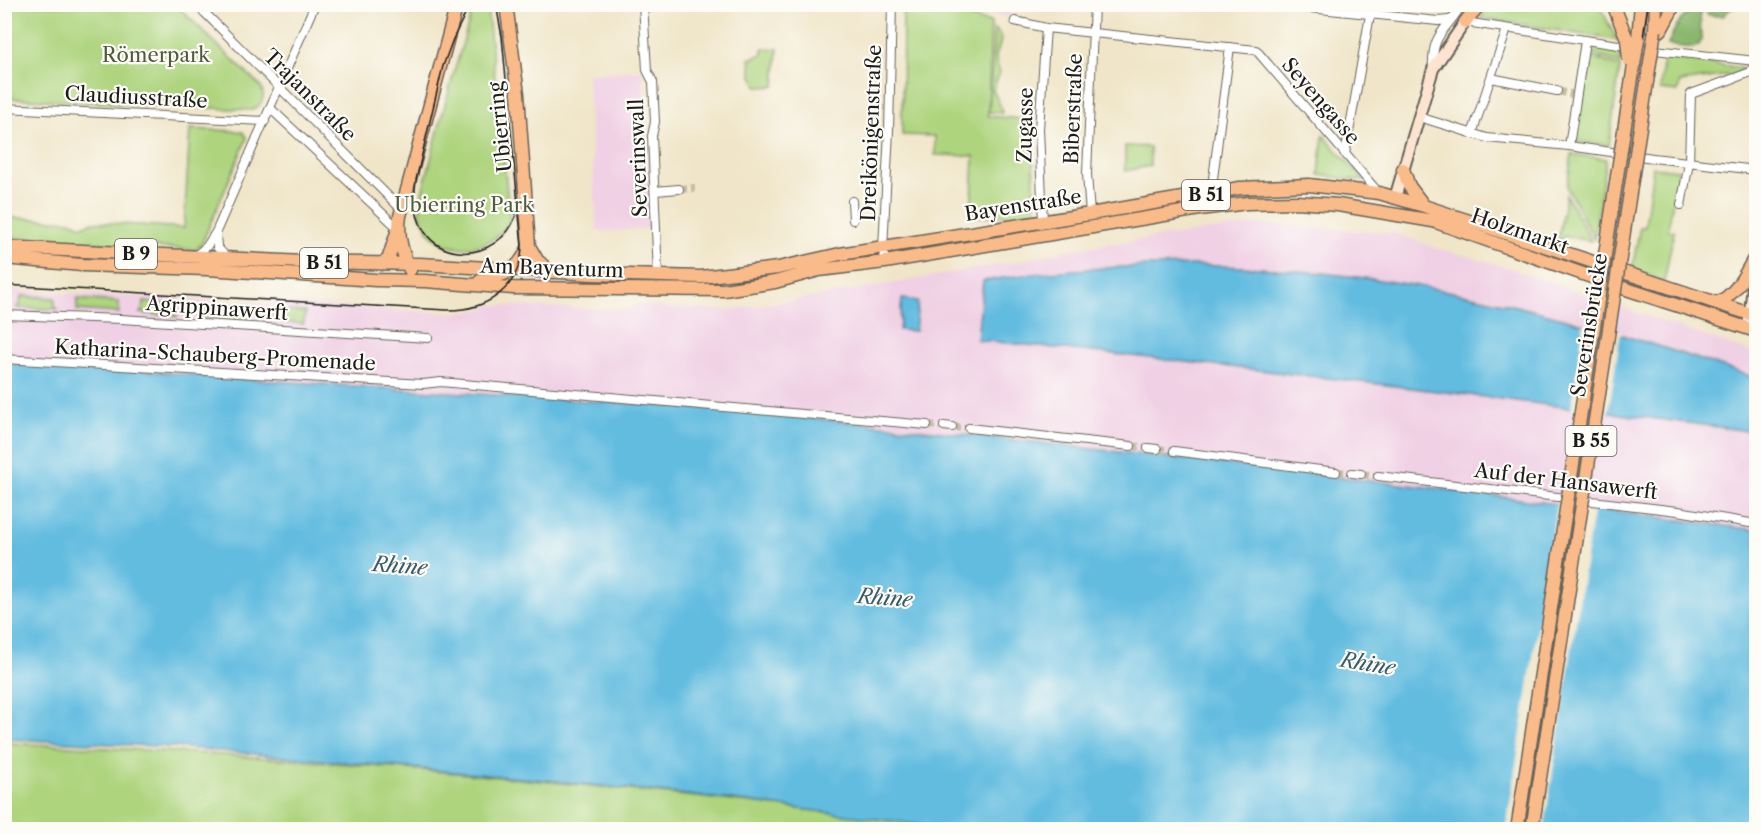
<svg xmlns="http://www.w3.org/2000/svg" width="1761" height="834" font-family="'Libre Caslon Text',serif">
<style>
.built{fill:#f0d0e4}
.green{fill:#aed47e;stroke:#65784d;stroke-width:1.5}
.forest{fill:#8ab66d;stroke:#536944;stroke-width:1.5}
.water{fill:#62bce0;stroke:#3f6c7e;stroke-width:1.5}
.pier{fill:#f0e5c8}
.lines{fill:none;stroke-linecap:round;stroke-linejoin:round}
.street-tunnel{stroke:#c6bda6;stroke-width:8;stroke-dasharray:8 4;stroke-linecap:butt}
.street-casing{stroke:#666258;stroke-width:10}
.secondary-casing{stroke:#666258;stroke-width:14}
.primary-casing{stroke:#666258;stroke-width:15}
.street{stroke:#fff;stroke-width:8}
.secondary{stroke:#fde4d1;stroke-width:10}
.primary{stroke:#fabb8b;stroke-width:12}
.tram{stroke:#1c1c1c;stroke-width:1.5}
.primary-bridge-casing{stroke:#666258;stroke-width:15;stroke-linecap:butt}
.primary-bridge{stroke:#fabb8b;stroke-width:12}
.labels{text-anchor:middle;stroke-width:4.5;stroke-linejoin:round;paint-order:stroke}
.shield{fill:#fdfcf7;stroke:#605f5e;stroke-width:1.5}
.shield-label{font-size:18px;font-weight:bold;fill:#1c1c1c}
.park-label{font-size:20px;fill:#4f5c3e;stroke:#fdfcf7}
.street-label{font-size:20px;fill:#1c1c1c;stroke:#fdfcf7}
.water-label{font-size:21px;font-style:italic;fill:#385c6a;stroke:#fdfcf7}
</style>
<rect width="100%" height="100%" fill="#fdfcf7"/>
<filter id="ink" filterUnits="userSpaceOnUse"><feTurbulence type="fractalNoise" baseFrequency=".0167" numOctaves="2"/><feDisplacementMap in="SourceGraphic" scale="12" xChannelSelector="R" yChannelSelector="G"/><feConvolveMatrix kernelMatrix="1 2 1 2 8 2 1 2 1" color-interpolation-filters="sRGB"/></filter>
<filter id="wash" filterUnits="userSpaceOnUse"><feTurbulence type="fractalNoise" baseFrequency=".008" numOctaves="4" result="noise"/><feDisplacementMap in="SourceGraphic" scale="24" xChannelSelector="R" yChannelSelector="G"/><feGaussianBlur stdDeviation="1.35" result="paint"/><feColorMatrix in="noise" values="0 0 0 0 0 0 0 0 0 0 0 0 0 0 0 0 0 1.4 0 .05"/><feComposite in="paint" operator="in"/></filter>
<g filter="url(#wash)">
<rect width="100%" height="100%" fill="#f0e5c8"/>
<path class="built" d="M 956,5 L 1012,5 L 1009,17 Z
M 642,70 L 652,228 L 597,232 L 587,73 Z
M 1258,224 L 1395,233 L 1432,247 L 1497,264 L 1756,354 L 1756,530 L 1435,488 L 882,425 L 730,410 L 230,378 L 88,366 L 5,364 L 5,290 L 456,313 L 478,310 L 490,305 L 624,310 L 639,304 L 667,308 L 725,310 L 803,299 L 1013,262 L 1085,247 Z"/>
<path class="green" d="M 12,5 L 176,5 L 260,86 C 266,96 263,105 252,110 L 5,98 L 5,10 Z
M 474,5 L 486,5 L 487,6 L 510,218 C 508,223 505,230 501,233 C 481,251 443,255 428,230 C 425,225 421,219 420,213 C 419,196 427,176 431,159 C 443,107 459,56 474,5 Z
M 903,5 L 916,5 L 991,22 L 988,116 L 1032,120 L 1035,214 L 971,217 L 974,156 L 935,155 L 935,136 L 902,135 Z
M 1492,5 L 1599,5 L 1617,40 L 1480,18 Z
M 994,28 C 1006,38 999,44 996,57 C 995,62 998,67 1000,72 L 993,90 L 1001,107 L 1002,113 L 989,112 Z
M 1588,44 L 1620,50 L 1621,64 L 1586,52 Z
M 763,48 L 778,49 L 775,86 L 758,87 L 752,76 L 750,59 L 763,54 Z
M 1586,55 L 1620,67 L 1609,145 L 1577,142 L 1574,137 L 1579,92 L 1583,74 L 1589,70 L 1590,65 L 1584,61 Z
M 1664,57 L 1741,68 L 1742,73 L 1680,82 L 1678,92 L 1660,90 Z
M 190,129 L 237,131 L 243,132 L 247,138 L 202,243 L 196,250 L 5,237 L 4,217 L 70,221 L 82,226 L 93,222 L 184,228 Z
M 1323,135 L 1365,181 L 1319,175 Z
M 1125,146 L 1150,147 L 1150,166 L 1125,171 Z
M 1572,154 L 1606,159 L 1594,239 L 1567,187 Z
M 1653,167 L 1678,170 L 1668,230 L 1674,231 L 1664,282 L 1632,269 L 1640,227 L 1645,227 Z
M 1566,194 L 1591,241 L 1564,236 L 1562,240 L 1558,239 Z
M 21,296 L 55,298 L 55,307 L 58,309 L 17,308 L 17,306 L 20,305 Z
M 77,299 L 119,302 L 119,313 L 77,310 Z
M 144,302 L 175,305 L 174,313 L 177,314 L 177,317 L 140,313 L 141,311 L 143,311 Z
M 199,306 L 248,309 L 247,321 L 199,318 Z
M 273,310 L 305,312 L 304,324 L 272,321 Z
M 5,743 C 324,757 643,787 960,829 L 5,830 Z"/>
<path class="forest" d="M 1706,5 L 1706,4 L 1735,5 L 1723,16 L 1706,15 Z
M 1697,8 L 1700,9 L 1701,40 L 1699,45 L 1693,48 L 1668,45 C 1673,31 1682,13 1697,8 Z"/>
<path class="water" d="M 1196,265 C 1302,268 1409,280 1512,305 C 1595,325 1676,351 1756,378 L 1756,432 C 1497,397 1237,366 977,340 L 983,281 C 1054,269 1124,266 1196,265 Z
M 902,299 L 918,301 L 915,331 L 899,330 Z
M 5,364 L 88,366 L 230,378 L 730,410 L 882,425 L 1435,488 L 1756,530 L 1756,829 L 960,830 L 724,799 L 555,781 L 174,747 L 5,739 Z"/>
<path class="pier" d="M 1584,321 L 1621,331 L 1608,415 L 1571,410 Z
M 1557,501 L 1594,506 L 1544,830 L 1506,829 Z"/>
</g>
<g filter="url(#ink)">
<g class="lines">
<path class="street-tunnel" d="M 1557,91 L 1572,94
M 679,189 L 695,188
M 927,425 L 944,426
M 952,427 L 969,428
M 1131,446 L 1148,448
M 1157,449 L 1174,451
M 1336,472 L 1352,473
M 1361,474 L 1378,476"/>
<g class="street-casing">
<path id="street" d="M 196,4 L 401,209
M 643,4 L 647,70 L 653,82 L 655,122 L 652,136 L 658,276
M 1270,4 L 1438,21 L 1449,20
M 1015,21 L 1046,28 L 1256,50 L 1378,192
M 1465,22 L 1645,49 L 1756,61
M 1433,69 C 1431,32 1447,31 1462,4
M 1491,78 L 1557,91
M 4,108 L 265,121
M 270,108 L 398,228
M 1419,117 L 1487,138 L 1569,146 L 1653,158 L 1756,170
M 1472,134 L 1507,29
M 1569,146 L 1585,41
M 1345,154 L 1372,4
M 655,191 L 679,189
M 1211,194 L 1230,47
M 852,201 L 853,220
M 1681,205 L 1689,163 L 1691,94 L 1751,72 L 1755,61
M 1090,214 L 1087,174 L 1094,4
M 1043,222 L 1039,129 L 1046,28
M 216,233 L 217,247 L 227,258
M 195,256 L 207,246 L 216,232 L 315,4
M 885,262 L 883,249 L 889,130 L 892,4
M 4,315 L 121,319 L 428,338
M 4,359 L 423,384 L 441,382 L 927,425
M 944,426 L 952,427
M 969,428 L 1131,446
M 1148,448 L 1157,449
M 1174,451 L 1336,472
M 1352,473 L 1361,474
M 1378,476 L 1678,511 L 1750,523"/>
</g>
<g class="secondary-casing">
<path id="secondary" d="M 1395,198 L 1433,69 L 1465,22
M 1748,328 L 1756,261"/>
</g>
<g class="primary-casing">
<path id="primary" d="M 506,4 L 518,94 L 529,246 L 537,260 L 550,272
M 1613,4 L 1627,39
M 1465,22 L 1480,4
M 1655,30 L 1656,4
M 1661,30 L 1675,4
M 1638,39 L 1641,4
M 1403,169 L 1409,186 L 1424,206
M 4,247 L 304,262 L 420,264 L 592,274 L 701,277 L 778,268 L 840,254 L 1090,214 L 1240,188 L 1309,185 L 1379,193 L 1424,206 L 1756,316
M 4,258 L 82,265 L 207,269 L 376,280 L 425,281 L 513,288 L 724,290 L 775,282 L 819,270 L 885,262 L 1200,209 L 1247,203 L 1297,202 L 1338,205 L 1433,221 L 1617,286 L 1756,331
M 381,264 L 388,260 L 398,229
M 410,270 C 402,253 397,235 400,216 L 457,4
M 480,281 C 506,275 518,272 529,246
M 1717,303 C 1737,294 1745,274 1756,255"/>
</g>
<use href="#street" class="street"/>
<use href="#secondary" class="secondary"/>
<use href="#primary" class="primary"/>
<path class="tram" d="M 470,4 L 453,39 L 443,66 L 416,180 C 403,272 506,271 518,207
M 4,285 L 446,310 C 486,311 520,289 522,247 L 502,37 L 496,4
M 1524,830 L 1648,4"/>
<g class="primary-bridge-casing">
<path id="primary-bridge" d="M 1627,39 L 1629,60
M 1517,830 L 1638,39
M 1532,830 L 1655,30"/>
</g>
<use href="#primary-bridge" class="primary-bridge"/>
</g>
</g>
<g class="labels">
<g class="shield">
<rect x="1182" y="180" width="48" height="30" rx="4.5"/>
<rect x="115" y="239" width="42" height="30" rx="4.5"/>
<rect x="300" y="248" width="48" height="30" rx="4.5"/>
<rect x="1565.5" y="426" width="51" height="30" rx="4.5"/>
</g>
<g class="shield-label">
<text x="1206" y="201">B 51</text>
<text x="136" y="260">B 9</text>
<text x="324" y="269">B 51</text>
<text x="1591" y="447">B 55</text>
</g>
<g class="park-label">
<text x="156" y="62">Römerpark</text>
<text x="464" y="212">Ubierring Park</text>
</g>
<g class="street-label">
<text transform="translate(310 95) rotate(45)" y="7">Trajanstraße</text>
<text transform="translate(136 97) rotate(3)" y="7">Claudiusstraße</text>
<text transform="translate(1321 101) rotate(49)" y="7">Seyengasse</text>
<text transform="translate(1073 109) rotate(-88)" y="7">Biberstraße</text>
<text transform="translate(1025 125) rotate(-89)" y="7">Zugasse</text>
<text transform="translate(500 127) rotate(-96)" y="7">Ubierring</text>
<text transform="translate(871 133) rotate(-88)" y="7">Dreikönigenstraße</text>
<text transform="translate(638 158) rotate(-92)" y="7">Severinswall</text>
<text transform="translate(1023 205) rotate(-9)" y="7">Bayenstraße</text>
<text transform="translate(1520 231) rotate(19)" y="7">Holzmarkt</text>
<text transform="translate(552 268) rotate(2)" y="7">Am Bayenturm</text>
<text transform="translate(217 308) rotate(4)" y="7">Agrippinawerft</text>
<text transform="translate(1589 325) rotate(-81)" y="7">Severinsbrücke</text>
<text transform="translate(215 355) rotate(3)" y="7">Katharina-Schauberg-Promenade</text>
<text transform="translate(1566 481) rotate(7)" y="7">Auf der Hansawerft</text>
</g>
<g class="water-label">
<text transform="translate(400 566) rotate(4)" y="7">Rhine</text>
<text transform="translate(885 598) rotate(4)" y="7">Rhine</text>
<text transform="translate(1368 664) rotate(9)" y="7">Rhine</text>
</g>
</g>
<rect width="1761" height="834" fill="none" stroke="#fdfcf7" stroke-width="24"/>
</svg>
